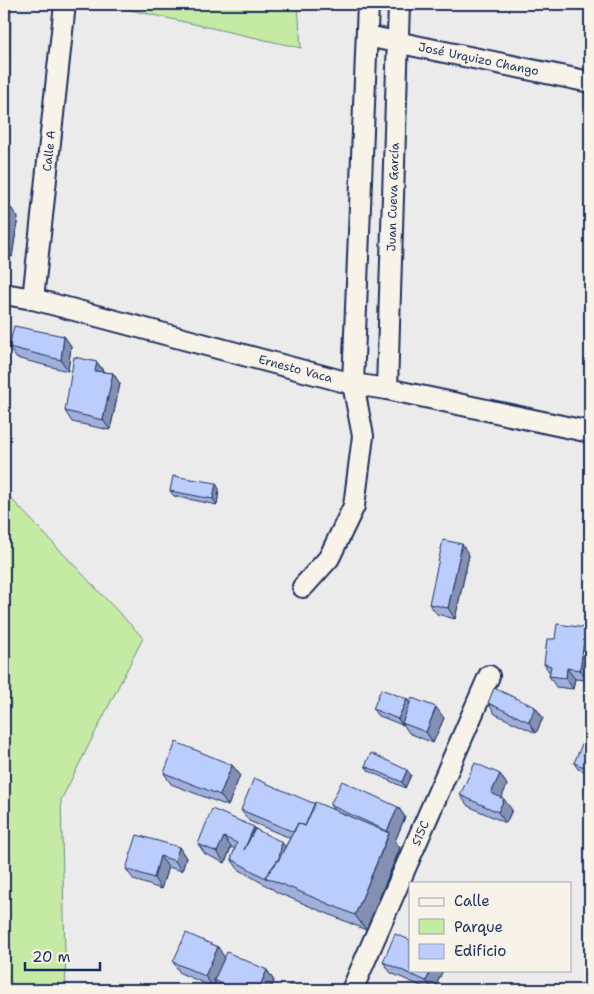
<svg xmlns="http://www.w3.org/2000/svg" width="594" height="994" font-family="'Shantell Sans',sans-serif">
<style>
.green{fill:#c4eaa4;stroke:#708c81}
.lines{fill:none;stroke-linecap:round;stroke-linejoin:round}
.minor-casing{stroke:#1b2f5e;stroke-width:24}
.minor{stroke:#f7f3e8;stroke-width:20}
.wall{fill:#a1b0da;stroke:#1b2f5e}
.shaded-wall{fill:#8390b1;stroke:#1b2f5e}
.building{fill:#bbcdfd;stroke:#1b2f5e}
.labels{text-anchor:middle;stroke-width:4;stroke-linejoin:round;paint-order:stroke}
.street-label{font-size:12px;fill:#1b2f5e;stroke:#f7f3e8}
</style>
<rect width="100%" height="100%" fill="#ebebec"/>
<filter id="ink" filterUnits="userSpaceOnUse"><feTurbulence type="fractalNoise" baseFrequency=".02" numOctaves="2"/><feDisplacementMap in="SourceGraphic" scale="10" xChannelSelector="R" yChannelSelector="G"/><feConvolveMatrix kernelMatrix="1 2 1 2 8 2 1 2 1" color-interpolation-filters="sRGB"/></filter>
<g filter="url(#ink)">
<path class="green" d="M 4,4 L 11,4 L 8,282 L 4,281 Z
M 104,4 L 298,4 L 301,48 Z
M 4,491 L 143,638 L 61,800 L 66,990 L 4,990 Z"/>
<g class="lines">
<g class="minor-casing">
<g id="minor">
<path id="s1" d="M 367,36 L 590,82"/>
<path id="s2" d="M 4,294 L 33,299 L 353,384 L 387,389 L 590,432"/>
<path id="s3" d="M 33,299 L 65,4"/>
<path id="s4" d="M 387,389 L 399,4"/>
<path d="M 303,587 L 329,558 L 354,506 L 363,436 L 353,384 L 368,4"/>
<path id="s5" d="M 352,990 L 489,676"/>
</g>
</g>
<use href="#minor" class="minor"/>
</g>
<path class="wall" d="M 4,205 L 10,207 L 18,217 L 12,257 L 4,255 Z
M 64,336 L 71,346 L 68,371 L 16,358 L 9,347 Z
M 97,362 L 104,372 L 113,373 L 120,384 L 110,430 L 72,422 L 65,411 Z
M 219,489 L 217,505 L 174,496 L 170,491 Z
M 469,555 L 455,619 L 437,614 L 429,604 Z
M 590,631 L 590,687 L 586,680 L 575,679 L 573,689 L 556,687 L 549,676 L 550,673 L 544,664 L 555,639 L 590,633 Z
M 407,699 L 410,703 L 444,718 L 433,743 L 409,733 L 403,724 L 402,725 L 377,715 L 373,709 Z
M 488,703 L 535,707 L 543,718 L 536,733 L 495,714 Z
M 590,733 L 590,773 L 578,769 L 574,763 Z
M 232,765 L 240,775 L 228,806 L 171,784 L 164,773 Z
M 365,766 L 411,775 L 405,788 L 369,771 Z
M 500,774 L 507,785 L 501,798 L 512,810 L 506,823 L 468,806 L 460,795 Z
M 315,804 L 334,810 L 330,805 L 398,807 L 405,817 L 395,841 L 400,848 L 366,930 L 276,892 L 274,890 L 238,869 L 231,859 L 235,849 L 231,847 L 225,863 L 205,854 L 198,844 L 254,827 L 256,830 L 285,847 L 290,838 L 249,821 L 241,810 Z
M 179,847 L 186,858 L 182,871 L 168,867 L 161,889 L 134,880 L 126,869 Z
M 225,957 L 267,970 L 274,981 L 270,990 L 221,990 L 215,982 L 213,987 L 180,973 L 173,962 Z
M 383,962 L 410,970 L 443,970 L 434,990 L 430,990 L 391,973 Z"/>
<path class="shaded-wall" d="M 10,207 L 18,217 L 12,257 L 4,246 Z
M 4,328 L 6,331 L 4,342 Z
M 64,336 L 71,346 L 68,371 L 61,360 Z
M 97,362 L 104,373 L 95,371 Z
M 113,373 L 120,384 L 110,430 L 103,420 Z
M 216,483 L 219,489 L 217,505 L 213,499 Z
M 462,544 L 469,555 L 455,619 L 448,608 Z
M 586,628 L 590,634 L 588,681 L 580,670 Z
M 567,668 L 575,679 L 573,689 L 566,678 Z
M 407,699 L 410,704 L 402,723 L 402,725 L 398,719 Z
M 436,707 L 444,718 L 433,743 L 426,732 Z
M 535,707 L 543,718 L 536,733 L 529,722 Z
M 232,765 L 240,775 L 228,806 L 220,795 Z
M 407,770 L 411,775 L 405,788 L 402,782 Z
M 500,774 L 507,785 L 499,804 L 491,793 Z
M 504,799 L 512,810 L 506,823 L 498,812 Z
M 398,807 L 405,817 L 395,841 L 400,848 L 366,930 L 355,915 L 389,834 L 387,831 Z
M 254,827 L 262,837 L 244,850 Z
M 224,837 L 231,847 L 225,863 L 217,852 Z
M 282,842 L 289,853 L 270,879 Z
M 179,847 L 186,858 L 182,871 L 175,861 Z
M 160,856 L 168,867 L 161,889 L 154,878 Z
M 218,947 L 225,958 L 214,980 L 215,982 L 213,987 L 205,976 Z
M 267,970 L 274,981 L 270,990 L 258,990 Z
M 431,970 L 443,970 L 434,990 L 433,990 L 426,981 Z"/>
<path class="building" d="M 4,205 L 10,207 L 4,246 Z
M 14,326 L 64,336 L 61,360 L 9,347 Z
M 74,357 L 97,362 L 95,371 L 113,373 L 103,420 L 65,411 Z
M 173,476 L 216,483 L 213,499 L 170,491 Z
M 443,540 L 462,544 L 448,608 L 429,604 Z
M 557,624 L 586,628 L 580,670 L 567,668 L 566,678 L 549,676 L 551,666 L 544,664 L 547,639 L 555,639 Z
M 590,631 L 590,681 L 586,680 Z
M 494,688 L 535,707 L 529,722 L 488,703 Z
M 381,689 L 407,699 L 398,719 L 373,709 Z
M 412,698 L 436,707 L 426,732 L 402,723 Z
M 587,732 L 590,733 L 590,769 L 574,763 Z
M 176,742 L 232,765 L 220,795 L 164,773 Z
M 371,753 L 407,770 L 402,782 L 365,766 Z
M 475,763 L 500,774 L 491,793 L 504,799 L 498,812 L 460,795 Z
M 254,778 L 315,804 L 305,826 L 298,823 L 294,832 L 241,810 Z
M 342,781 L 398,807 L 387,831 L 330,805 Z
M 315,802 L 389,833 L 355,915 L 265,877 L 278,861 L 298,823 L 305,826 Z
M 212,809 L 254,827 L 244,850 L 255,829 L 282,842 L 279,858 L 265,877 L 267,879 L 231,859 L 237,843 L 224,837 L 217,852 L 198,844 Z
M 137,835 L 179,847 L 175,861 L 160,856 L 154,878 L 126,869 Z
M 186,933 L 218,947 L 205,976 L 173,962 Z
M 395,934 L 410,940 L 410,970 L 431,970 L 426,981 L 383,962 Z
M 590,937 L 590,943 L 587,941 Z
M 227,952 L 267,970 L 258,990 L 236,990 L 214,980 Z
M 290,984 L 306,990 L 287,990 Z
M 529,985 L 541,990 L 527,990 Z"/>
</g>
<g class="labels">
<g class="street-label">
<text dy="4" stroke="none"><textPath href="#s1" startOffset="114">José Urquizo Chango</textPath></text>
<text dy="4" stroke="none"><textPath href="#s3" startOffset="149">Calle A</textPath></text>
<text dy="4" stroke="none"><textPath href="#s4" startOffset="192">Juan Cueva García</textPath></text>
<text dy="4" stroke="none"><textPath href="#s2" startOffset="301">Ernesto Vaca</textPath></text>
<text dy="4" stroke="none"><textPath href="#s5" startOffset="171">S15C</textPath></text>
</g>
</g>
<rect width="594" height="994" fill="none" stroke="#f7f3e8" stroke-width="20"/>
<rect x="10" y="10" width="574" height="974" fill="none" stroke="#1b2f5e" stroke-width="2" filter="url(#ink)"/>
<rect x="409" y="882" width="162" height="90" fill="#f7f3e8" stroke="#9fa5b1"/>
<rect x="419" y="898" width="25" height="8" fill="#f7f3e8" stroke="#9fa5b1"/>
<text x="454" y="906" font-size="15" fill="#1b2f5e">Calle</text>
<rect x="419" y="919" width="25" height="15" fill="#c4eaa4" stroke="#9fa5b1"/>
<text x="454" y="932" font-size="15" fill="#1b2f5e">Parque</text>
<rect x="419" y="944" width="25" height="15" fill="#bbcdfd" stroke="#9fa5b1"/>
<text x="454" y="956" font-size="15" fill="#1b2f5e">Edificio</text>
<path d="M25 962v8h75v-8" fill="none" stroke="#1b2f5e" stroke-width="2.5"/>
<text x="32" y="962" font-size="15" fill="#1b2f5e" stroke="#f7f3e8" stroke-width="4" paint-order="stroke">20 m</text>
</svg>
